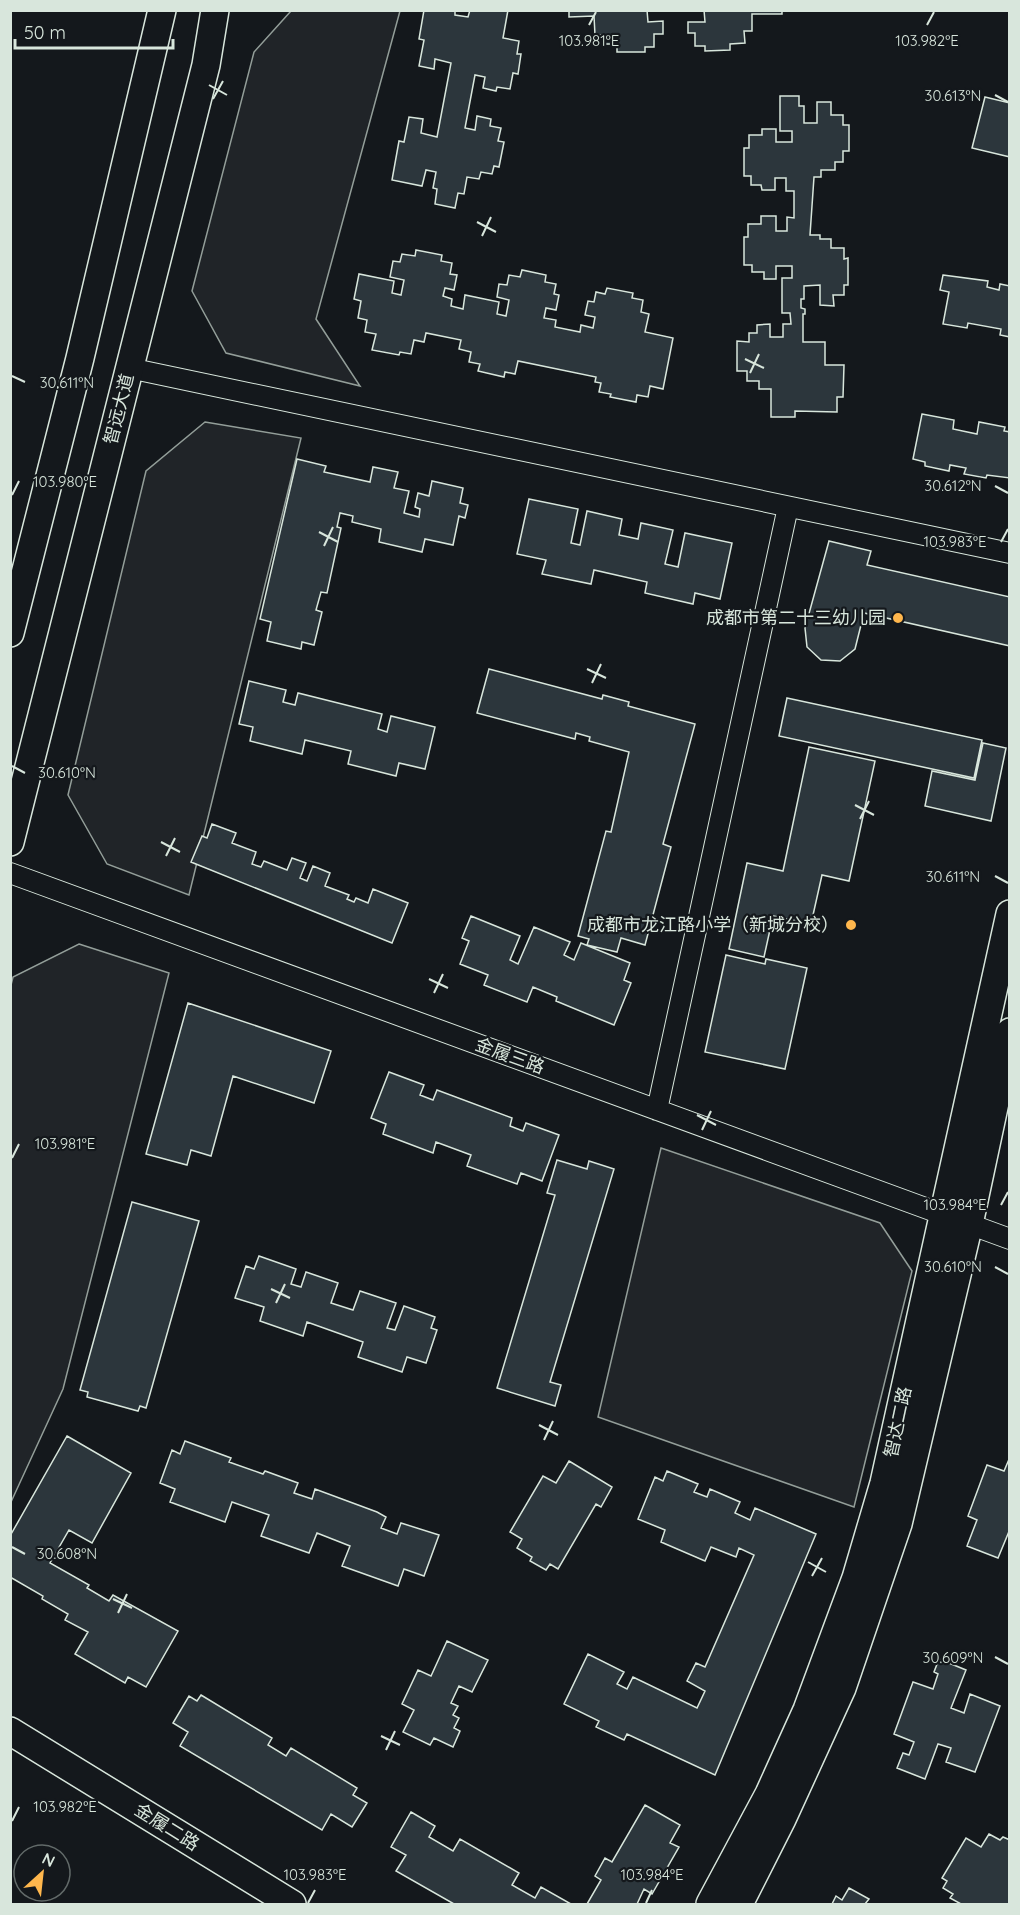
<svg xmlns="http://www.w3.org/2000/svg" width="1020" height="1915" font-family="Quicksand,'Noto Sans SC',sans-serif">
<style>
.green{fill:#202428;stroke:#939e99;stroke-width:1.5}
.building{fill:#2c363c;stroke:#d8e6dc;stroke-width:1.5}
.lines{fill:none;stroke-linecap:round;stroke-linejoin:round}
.street-casing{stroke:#d8e6dc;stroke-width:22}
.secondary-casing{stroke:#d8e6dc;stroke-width:30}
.street{stroke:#14181c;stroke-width:20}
.secondary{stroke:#14181c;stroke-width:27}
.ticks{fill:none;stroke:#d8e6dc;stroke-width:2}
.poi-dot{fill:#ffb74d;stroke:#14181c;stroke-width:2}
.labels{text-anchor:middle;stroke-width:4.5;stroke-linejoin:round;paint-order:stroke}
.street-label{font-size:18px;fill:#d8e6dc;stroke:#14181c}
.poi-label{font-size:18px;fill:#d8e6dc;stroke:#14181c;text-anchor:end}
.ticks-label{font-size:15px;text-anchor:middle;fill:#d8e6dc;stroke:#14181c;stroke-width:4.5;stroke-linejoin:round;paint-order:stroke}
</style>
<rect width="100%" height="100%" fill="#14181c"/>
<path class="green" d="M 291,11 L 400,11 L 316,319 L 360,386 L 226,353 L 192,291 L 254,52 Z
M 205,422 L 301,438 L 189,895 L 107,864 L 68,795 L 146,471 Z
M 79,944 L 169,973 L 63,1389 L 11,1502 L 11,985 L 13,977 Z
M 661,1148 L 880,1223 L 912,1271 L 854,1507 L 598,1417 Z"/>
<path class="building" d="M 424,10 L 455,10 L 455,15 L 468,17 L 470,10 L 508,10 L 503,38 L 519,41 L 517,54 L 521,54 L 518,74 L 513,73 L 510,89 L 497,87 L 496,91 L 483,88 L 485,77 L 475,75 L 465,128 L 475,130 L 477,116 L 491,119 L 490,126 L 501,128 L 498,141 L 504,142 L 499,167 L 494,166 L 492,174 L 481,172 L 479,179 L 467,177 L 464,194 L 458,193 L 455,208 L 435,204 L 437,189 L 433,188 L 436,172 L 426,170 L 422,186 L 392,180 L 399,141 L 404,142 L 409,117 L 423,119 L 421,133 L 437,137 L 451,63 L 435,59 L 434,69 L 419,66 L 424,40 L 419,39 Z
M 569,10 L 647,10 L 648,22 L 663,21 L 663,34 L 654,34 L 654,47 L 645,47 L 645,52 L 617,52 L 617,44 L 605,44 L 605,35 L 595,35 L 594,16 L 569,17 Z
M 704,10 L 782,10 L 782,14 L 752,14 L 752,31 L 744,31 L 745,43 L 730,44 L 730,50 L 705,51 L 705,46 L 695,46 L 695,33 L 688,33 L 688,22 L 705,22 Z
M 780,96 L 799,96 L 799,106 L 804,106 L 804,123 L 817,123 L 817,102 L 831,102 L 831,115 L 843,115 L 843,125 L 849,125 L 849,151 L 843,151 L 843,162 L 835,162 L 835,170 L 821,170 L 821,177 L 814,177 L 810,235 L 820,235 L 820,239 L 831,239 L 831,248 L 844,248 L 844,259 L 848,258 L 848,285 L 844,285 L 844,295 L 833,295 L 834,306 L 820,305 L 820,285 L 804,286 L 804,299 L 801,299 L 801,308 L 805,309 L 805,314 L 803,314 L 803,342 L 825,342 L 825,365 L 844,365 L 843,397 L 837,397 L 837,412 L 795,411 L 795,417 L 771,417 L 771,389 L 759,389 L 759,381 L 747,381 L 747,371 L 737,371 L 737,341 L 749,342 L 749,333 L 757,333 L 757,325 L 770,324 L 770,337 L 783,337 L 783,324 L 791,324 L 790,313 L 782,313 L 782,278 L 792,278 L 792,266 L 776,266 L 776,279 L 764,279 L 764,272 L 752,272 L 752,265 L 744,265 L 744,237 L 748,237 L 748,224 L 761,224 L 761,216 L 776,216 L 776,231 L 787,231 L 787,217 L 794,218 L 794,191 L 786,191 L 786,178 L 775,178 L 775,190 L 762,190 L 761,185 L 751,185 L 751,176 L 744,176 L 744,148 L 749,148 L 749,135 L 762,135 L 762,129 L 776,129 L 776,142 L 792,142 L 792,131 L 780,131 Z
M 985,97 L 1010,103 L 1010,157 L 972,148 Z
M 416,250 L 442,255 L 441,261 L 452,263 L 450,274 L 457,275 L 454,290 L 445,288 L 443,296 L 452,299 L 451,306 L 463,309 L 465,295 L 499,302 L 497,314 L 506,316 L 509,300 L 497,297 L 499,284 L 507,285 L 509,275 L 520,277 L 522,270 L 546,275 L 545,282 L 556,284 L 554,294 L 559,295 L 556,310 L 546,308 L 544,318 L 556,320 L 555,327 L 580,332 L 581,325 L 593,328 L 595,317 L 585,315 L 588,301 L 594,302 L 596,292 L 605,294 L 607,288 L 633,293 L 632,298 L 643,300 L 641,312 L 649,314 L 645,332 L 673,338 L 663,389 L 650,386 L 648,397 L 637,395 L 636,402 L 610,397 L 611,394 L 599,392 L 601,383 L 595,382 L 596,377 L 518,361 L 515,374 L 505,372 L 504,377 L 478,371 L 480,364 L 469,362 L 471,352 L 459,349 L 461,340 L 426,333 L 424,342 L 414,340 L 411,354 L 400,352 L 399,355 L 372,350 L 376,334 L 365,332 L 367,320 L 358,318 L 361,301 L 354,299 L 359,274 L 394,281 L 392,293 L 401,295 L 404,280 L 390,277 L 393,261 L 400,262 L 402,254 L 415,256 Z
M 943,275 L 988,281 L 987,287 L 999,290 L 1000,284 L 1010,286 L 1010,337 L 1000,335 L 1001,329 L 968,323 L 967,328 L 943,324 L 949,292 L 940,290 Z
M 922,414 L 954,420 L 953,429 L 977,434 L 979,422 L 1005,427 L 1004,431 L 1010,432 L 1010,478 L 987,475 L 986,478 L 964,474 L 966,468 L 950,465 L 949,471 L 925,466 L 925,462 L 913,459 Z
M 297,459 L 326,466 L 324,472 L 370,482 L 373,467 L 398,472 L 394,488 L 409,491 L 404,513 L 419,517 L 420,509 L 415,507 L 418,493 L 429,496 L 432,481 L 463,488 L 460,503 L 468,505 L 465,518 L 459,516 L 453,545 L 425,539 L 422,552 L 379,542 L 381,529 L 352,522 L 353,516 L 340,513 L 337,527 L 341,528 L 327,593 L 321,592 L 316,610 L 322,612 L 314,645 L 302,642 L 301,649 L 267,641 L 271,622 L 260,619 Z
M 529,499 L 578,509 L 571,543 L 580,545 L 587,511 L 622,519 L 619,535 L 638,539 L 641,523 L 673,530 L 665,564 L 678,567 L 685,533 L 732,543 L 720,599 L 695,593 L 693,604 L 645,593 L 647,582 L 594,570 L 591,584 L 542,574 L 546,560 L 517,554 Z
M 829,541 L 871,551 L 867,565 L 1010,597 L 1010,646 L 864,613 L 855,649 L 840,661 L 821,660 L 807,647 L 805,628 Z
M 489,669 L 602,699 L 603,695 L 629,702 L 628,706 L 695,724 L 663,844 L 671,847 L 645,945 L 621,938 L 617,952 L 587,945 L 589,939 L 578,936 L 606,831 L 611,832 L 629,752 L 589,741 L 590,737 L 576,733 L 575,739 L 477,713 Z
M 249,681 L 286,690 L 283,702 L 295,705 L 298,693 L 382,714 L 378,729 L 387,732 L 391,716 L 435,727 L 425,769 L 399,763 L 396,776 L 348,764 L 351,751 L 305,740 L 302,754 L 250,741 L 253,727 L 239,724 Z
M 787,698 L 982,740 L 974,778 L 779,736 Z
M 983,743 L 1006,748 L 991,821 L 925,806 L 932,771 L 975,780 Z
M 809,747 L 875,761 L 849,881 L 822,875 L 811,924 L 773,916 L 764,957 L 729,949 L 747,863 L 783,871 Z
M 212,824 L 236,833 L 232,843 L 256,852 L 252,864 L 261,867 L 264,861 L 287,870 L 292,858 L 306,863 L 300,878 L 307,881 L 313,866 L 330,873 L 325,886 L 349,895 L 347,899 L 354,902 L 356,898 L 368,903 L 373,889 L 408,903 L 392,943 L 191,862 L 202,836 L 207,838 Z
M 471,916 L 520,936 L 510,960 L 518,964 L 534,927 L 570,942 L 564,955 L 574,960 L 581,943 L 630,963 L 624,980 L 631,983 L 614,1025 L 556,1001 L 557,997 L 533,987 L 527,1002 L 484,985 L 488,975 L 460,964 L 469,941 L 462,938 Z
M 726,955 L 765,964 L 766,959 L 807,968 L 785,1069 L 705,1052 Z
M 188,1003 L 331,1051 L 314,1103 L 233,1076 L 211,1156 L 191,1150 L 187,1165 L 146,1154 Z
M 389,1072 L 424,1085 L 420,1095 L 433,1100 L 437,1090 L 512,1118 L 510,1126 L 523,1131 L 526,1123 L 559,1135 L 542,1181 L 521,1173 L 517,1184 L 467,1166 L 471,1155 L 436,1142 L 433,1153 L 383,1134 L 386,1124 L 371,1118 Z
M 557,1160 L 587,1169 L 589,1161 L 614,1169 L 550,1382 L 561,1385 L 555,1406 L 497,1388 L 555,1195 L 547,1193 Z
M 132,1202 L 199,1221 L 146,1408 L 140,1406 L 138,1411 L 87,1397 L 88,1392 L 80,1390 Z
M 259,1256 L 296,1269 L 291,1284 L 301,1287 L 306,1272 L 338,1283 L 331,1303 L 353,1310 L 360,1291 L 396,1303 L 387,1328 L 395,1330 L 404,1306 L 435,1317 L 431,1328 L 437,1330 L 426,1363 L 407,1357 L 402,1372 L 358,1357 L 363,1342 L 307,1322 L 303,1336 L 260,1321 L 264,1307 L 235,1298 L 246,1266 L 254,1269 Z
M 67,1436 L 131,1473 L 92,1543 L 69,1530 L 50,1563 L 89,1585 L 87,1588 L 109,1601 L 113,1595 L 178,1631 L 146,1687 L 128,1677 L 125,1683 L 75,1654 L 88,1632 L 65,1620 L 68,1614 L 42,1599 L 43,1596 L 10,1577 L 10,1536 Z
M 185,1441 L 231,1458 L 229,1462 L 263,1474 L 265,1471 L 298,1483 L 294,1493 L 312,1499 L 315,1489 L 377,1512 L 386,1517 L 381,1528 L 397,1534 L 401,1523 L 439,1535 L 424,1576 L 404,1569 L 398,1586 L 342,1566 L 350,1546 L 317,1533 L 309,1553 L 261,1536 L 269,1515 L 232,1502 L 225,1522 L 170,1502 L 175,1489 L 160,1483 L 172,1450 L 180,1454 Z
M 1010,1457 L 1010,1529 L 998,1558 L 967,1546 L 977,1520 L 968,1516 L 987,1465 L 1004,1471 Z
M 569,1461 L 612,1487 L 601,1507 L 596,1504 L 558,1569 L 550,1564 L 546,1570 L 530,1561 L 532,1557 L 517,1548 L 522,1539 L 510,1532 L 543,1476 L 556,1483 Z
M 667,1471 L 698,1484 L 694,1492 L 707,1497 L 710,1489 L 740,1502 L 735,1513 L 750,1520 L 755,1508 L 816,1534 L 715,1775 L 627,1734 L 624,1740 L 596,1727 L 599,1721 L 564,1704 L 588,1654 L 624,1672 L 617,1684 L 627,1689 L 633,1677 L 697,1708 L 705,1691 L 687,1681 L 696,1663 L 705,1667 L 754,1555 L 739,1548 L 736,1557 L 711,1547 L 705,1561 L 661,1542 L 665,1530 L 638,1519 L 655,1477 L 663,1481 Z
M 447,1641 L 488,1660 L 472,1692 L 459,1686 L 451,1703 L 458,1706 L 453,1715 L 459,1718 L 454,1728 L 460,1731 L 453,1747 L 434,1738 L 430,1745 L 403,1732 L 414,1710 L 402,1704 L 418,1670 L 431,1676 Z
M 939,1659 L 966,1670 L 951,1708 L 964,1713 L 970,1694 L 1000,1706 L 975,1772 L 946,1762 L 951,1748 L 938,1744 L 925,1779 L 897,1768 L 903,1753 L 909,1755 L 914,1742 L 894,1734 L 913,1682 L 933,1689 L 938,1674 L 934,1672 Z
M 201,1695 L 272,1738 L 268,1745 L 286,1756 L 291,1748 L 357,1788 L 353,1795 L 367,1803 L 352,1827 L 331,1814 L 322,1830 L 180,1746 L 188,1732 L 173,1723 L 189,1696 L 197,1701 Z
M 645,1805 L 680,1825 L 670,1843 L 679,1847 L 652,1894 L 644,1889 L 637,1904 L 587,1904 L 601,1880 L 595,1876 L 605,1858 L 612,1862 Z
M 411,1812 L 435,1826 L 429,1837 L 453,1851 L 460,1839 L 519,1873 L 512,1885 L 535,1898 L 541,1887 L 571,1904 L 454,1904 L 396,1871 L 406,1855 L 391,1847 Z
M 989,1834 L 1000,1840 L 1003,1837 L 1010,1840 L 1010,1904 L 961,1904 L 950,1898 L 953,1894 L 943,1888 L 947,1881 L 942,1878 L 966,1838 L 981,1847 Z
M 849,1888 L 869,1899 L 865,1904 L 832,1904 L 836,1896 L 842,1900 Z"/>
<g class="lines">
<g class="street-casing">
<path id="street" d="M 129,368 L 1010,553
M 10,873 L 1010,1239
M 657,1110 L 788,507"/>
</g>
<g class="secondary-casing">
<path id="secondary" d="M 10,633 L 80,358 L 162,10
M 10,842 L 206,65 L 215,10
M 10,1731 L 292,1904
M 710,1904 L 769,1794 L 807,1710 L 856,1578 L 884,1483 L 1010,914
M 739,1904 L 782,1819 L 842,1688 L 898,1524 L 969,1224 L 1010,1032"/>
</g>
<use href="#street" class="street"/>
<use href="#secondary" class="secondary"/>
</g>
<path class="ticks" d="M 589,25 L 596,12M 927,25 L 934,12M 209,85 L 227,95M 995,95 L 1008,102M 213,99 L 223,81M 477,222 L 496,232M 482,236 L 491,217M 745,359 L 764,368M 750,373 L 759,354M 12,376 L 25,382M 995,486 L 1008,493M 12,495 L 19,481M 319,532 L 338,542M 1001,542 L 1008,529M 324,546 L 333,527M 587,669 L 606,678M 592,683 L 601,664M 12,766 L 25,773M 855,805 L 874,815M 860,819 L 869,801M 161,842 L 180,852M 166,856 L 175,838M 995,876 L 1008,883M 429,979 L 448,988M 434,993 L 443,974M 697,1115 L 716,1125M 702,1130 L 711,1111M 12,1158 L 19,1144M 1001,1205 L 1008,1192M 995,1267 L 1008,1274M 271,1289 L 290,1298M 276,1303 L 285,1284M 539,1425 L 558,1435M 544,1440 L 553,1421M 12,1547 L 25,1554M 808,1562 L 826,1572M 812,1576 L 822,1558M 113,1599 L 132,1608M 118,1613 L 127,1594M 995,1657 L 1008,1664M 381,1736 L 400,1745M 386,1750 L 395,1731M 12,1821 L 19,1807M 308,1903 L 315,1890M 646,1903 L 652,1890"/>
<g class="poi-dot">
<circle cx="898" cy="618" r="6"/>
<circle cx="851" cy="925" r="6"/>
</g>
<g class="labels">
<g class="street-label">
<text transform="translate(119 409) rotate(-76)" y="6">智远大道</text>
<text transform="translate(510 1056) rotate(20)" y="6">金履三路</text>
<text transform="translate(898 1422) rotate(-78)" y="6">智达二路</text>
<text transform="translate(167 1827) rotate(32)" y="6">金履二路</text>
</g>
<g class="poi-label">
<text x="886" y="624">成都市第二十三幼儿园</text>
<text x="839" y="931">成都市龙江路小学（新城分校）</text>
</g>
</g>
<g class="ticks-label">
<text x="589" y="46">103.981°E</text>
<text x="927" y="46">103.982°E</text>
<text x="953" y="101">30.613°N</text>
<text x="67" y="388">30.611°N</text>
<text x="65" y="487">103.980°E</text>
<text x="953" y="491">30.612°N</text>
<text x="955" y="547">103.983°E</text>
<text x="67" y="778">30.610°N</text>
<text x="953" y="882">30.611°N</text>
<text x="65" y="1149">103.981°E</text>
<text x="955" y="1210">103.984°E</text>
<text x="953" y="1272">30.610°N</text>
<text x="67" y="1559">30.608°N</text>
<text x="953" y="1663">30.609°N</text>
<text x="65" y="1812">103.982°E</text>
<text x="315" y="1880">103.983°E</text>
<text x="652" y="1880">103.984°E</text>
</g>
<rect width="1020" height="1915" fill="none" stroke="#d8e6dc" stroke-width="24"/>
<g transform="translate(42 1873) rotate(27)"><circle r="28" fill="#14181c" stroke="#626a69" stroke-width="1.5"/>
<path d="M0-4.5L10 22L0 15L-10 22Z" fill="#ffb74d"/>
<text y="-9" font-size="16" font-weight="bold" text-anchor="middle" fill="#d8e6dc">N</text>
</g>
<path d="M15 39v9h158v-9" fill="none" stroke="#d8e6dc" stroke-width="3"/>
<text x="24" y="39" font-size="18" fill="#d8e6dc" stroke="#14181c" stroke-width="4.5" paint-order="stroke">50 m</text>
</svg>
